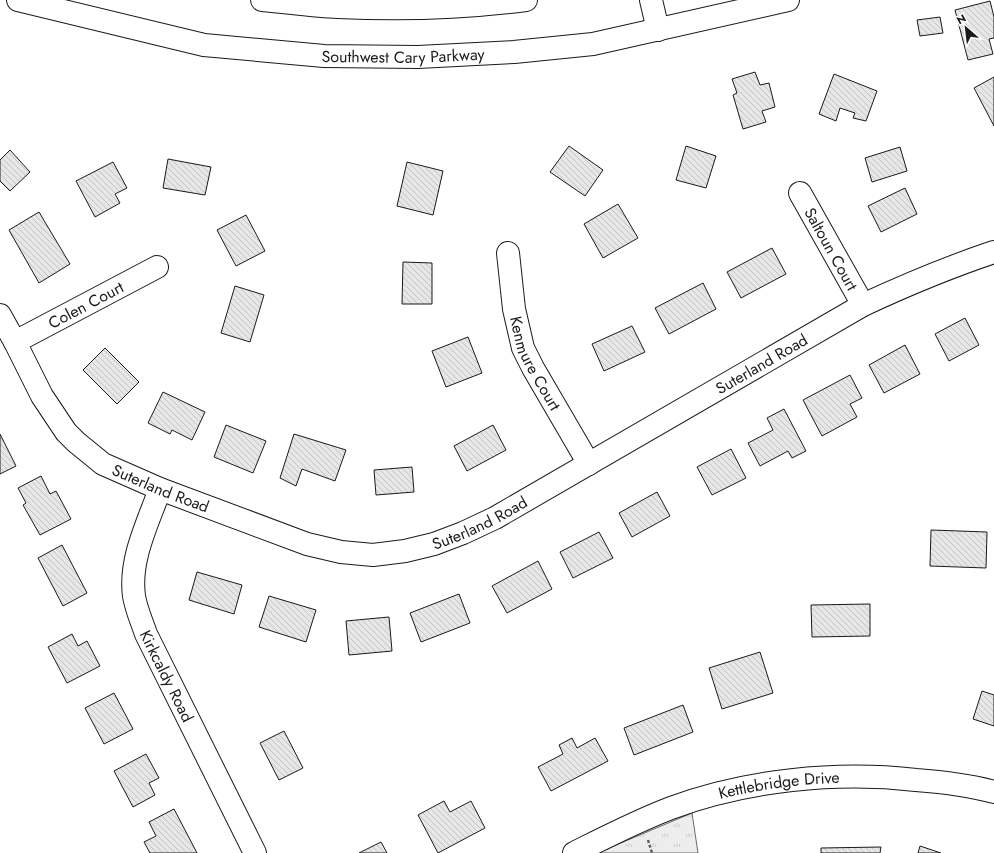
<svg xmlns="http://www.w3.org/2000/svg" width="994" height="853" font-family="Jost,sans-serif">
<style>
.park{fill:url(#park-tufts);stroke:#6a6a6a}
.building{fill:url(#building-back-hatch);stroke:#1a1a1a}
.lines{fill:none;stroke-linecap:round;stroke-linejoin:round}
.minor-casing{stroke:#1a1a1a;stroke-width:24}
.major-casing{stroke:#1a1a1a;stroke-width:24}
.path{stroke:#5f5f5f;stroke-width:2.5;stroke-dasharray:3 2;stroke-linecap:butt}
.minor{stroke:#fff;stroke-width:22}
.major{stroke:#fff;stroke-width:22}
.labels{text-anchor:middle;stroke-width:3;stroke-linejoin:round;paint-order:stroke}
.street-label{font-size:16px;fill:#1a1a1a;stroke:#fff}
</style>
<defs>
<pattern id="park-tufts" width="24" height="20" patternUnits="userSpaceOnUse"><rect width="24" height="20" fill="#ededed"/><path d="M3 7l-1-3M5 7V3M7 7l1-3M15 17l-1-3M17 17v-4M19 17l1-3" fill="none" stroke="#cbcbcb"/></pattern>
<pattern id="building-back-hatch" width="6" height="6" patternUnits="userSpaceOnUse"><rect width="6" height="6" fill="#e6e6e6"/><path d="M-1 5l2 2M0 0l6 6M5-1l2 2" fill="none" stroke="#c5c5c5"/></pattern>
</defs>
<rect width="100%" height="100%" fill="#fff"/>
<path class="park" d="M 692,813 L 698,853 L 597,853 Z"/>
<path class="building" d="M 990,1 L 994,17 L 994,38 L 989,39 L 993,54 L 968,60 L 955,10 Z
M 940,17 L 943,33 L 920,36 L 917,20 Z
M 755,72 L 760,85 L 769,83 L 775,107 L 762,111 L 766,122 L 743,129 L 733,95 L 737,93 L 732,79 Z
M 834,74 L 877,91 L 866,121 L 853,118 L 855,113 L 840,108 L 836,121 L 819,114 Z
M 994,77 L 994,126 L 974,88 Z
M 569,146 L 603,170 L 585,196 L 550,172 Z
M 686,146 L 716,156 L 706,188 L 676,180 Z
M 900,147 L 907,171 L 872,182 L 865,158 Z
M 10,150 L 30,172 L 10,191 L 0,181 L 0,160 Z
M 168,159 L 211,167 L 205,195 L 163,188 Z
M 113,162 L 127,188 L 115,194 L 120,203 L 95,217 L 76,181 Z
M 407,162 L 443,171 L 433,215 L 397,206 Z
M 905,188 L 917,214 L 881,232 L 868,206 Z
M 618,204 L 638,238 L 603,258 L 584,224 Z
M 39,212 L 70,264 L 39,283 L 9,230 Z
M 246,215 L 265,251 L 236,266 L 217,230 Z
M 772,248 L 786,274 L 741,298 L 727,272 Z
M 403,262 L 432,263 L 432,304 L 402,304 Z
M 703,283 L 716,309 L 669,334 L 655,308 Z
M 235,286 L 264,295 L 250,342 L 221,333 Z
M 965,318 L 979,345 L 949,361 L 935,334 Z
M 632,326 L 645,352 L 604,371 L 592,344 Z
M 468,337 L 482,373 L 446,387 L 432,351 Z
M 905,345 L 920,374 L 884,393 L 869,365 Z
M 105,348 L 139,382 L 117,404 L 83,370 Z
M 850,375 L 862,398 L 850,404 L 857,417 L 822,436 L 803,400 Z
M 163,392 L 205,412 L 192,440 L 172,430 L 170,434 L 148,423 Z
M 784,409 L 806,451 L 792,458 L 788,451 L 760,466 L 748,443 L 773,430 L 767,418 Z
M 226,425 L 266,441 L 253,473 L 214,457 Z
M 493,425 L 506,450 L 467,471 L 454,446 Z
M 0,434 L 16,466 L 0,474 Z
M 294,434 L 346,450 L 335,481 L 302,469 L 296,486 L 280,478 Z
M 731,449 L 746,478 L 712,495 L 697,467 Z
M 412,467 L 414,492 L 376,495 L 374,470 Z
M 41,476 L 50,494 L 56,491 L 71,519 L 40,535 L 23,505 L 26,503 L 18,488 Z
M 657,492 L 670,516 L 632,537 L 619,513 Z
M 931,530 L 987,532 L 986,568 L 930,566 Z
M 599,532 L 613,558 L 573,578 L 560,552 Z
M 62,545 L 87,593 L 63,606 L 38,558 Z
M 538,561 L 552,589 L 507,613 L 492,586 Z
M 197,572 L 242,585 L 234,614 L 189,600 Z
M 459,594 L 470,623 L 421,642 L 410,613 Z
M 269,596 L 316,610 L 306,642 L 259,627 Z
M 870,604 L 870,636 L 812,637 L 811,605 Z
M 389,617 L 392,651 L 349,655 L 346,621 Z
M 72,634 L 78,646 L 87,641 L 100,666 L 67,683 L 48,647 Z
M 760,652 L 773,693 L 722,709 L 709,668 Z
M 982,691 L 994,695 L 994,726 L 973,719 Z
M 114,693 L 133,729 L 104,744 L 85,708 Z
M 683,705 L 693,732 L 634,755 L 624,728 Z
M 284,731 L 303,768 L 279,780 L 260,743 Z
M 572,738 L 577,748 L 595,738 L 608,761 L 551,791 L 538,767 L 563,754 L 559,745 Z
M 146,754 L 159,778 L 149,783 L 155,795 L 133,807 L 114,771 Z
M 444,801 L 450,812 L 471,801 L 485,828 L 438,853 L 418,815 Z
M 174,809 L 197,853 L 150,853 L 144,842 L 156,836 L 149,822 Z
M 381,842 L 387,853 L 359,853 Z
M 920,846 L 941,853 L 918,853 Z
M 881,847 L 880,853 L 821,853 L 821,848 Z"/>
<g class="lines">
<g class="minor-casing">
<g id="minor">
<path d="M 651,0 L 658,30"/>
<path id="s1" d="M 800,193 L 863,305"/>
<path id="s2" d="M 508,253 L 514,309 L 523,348 L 533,368 L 589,464"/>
<path id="s3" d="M 0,315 L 15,342 L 42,396 L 66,432 L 76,442 L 103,464 L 160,489 L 307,544 L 341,552 L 373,555 L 405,551 L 434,544 L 463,533 L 495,518 L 863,305 C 906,285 949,267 994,252"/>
<path id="s4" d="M 15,342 L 157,267"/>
<path id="s5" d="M 160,489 C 148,523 129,559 134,596 C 136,609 142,622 146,634 L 255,853"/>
<path id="s6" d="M 574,853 C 606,837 637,821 671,808 C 746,780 836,771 916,780 C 942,782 969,785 994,792"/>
</g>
</g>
<g class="major-casing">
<g id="major">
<path id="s7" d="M 18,0 L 204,45 L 324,56 L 418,57 L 514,52 L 593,44 L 788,0"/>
<path d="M 262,0 C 287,2 313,6 338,7 C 400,10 464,8 526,0"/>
</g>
</g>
<path class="path" d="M 648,840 L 652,853"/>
<use href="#minor" class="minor"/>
<use href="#major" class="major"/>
</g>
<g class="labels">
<g class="street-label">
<text dy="6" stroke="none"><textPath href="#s7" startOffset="391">Southwest Cary Parkway</textPath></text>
<text dy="6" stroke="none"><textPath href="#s1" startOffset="64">Saltoun Court</textPath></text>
<text dy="6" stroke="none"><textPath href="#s4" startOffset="80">Colen Court</textPath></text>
<text dy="6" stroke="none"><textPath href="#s2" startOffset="115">Kenmure Court</textPath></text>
<text dy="6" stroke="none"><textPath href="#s3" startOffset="906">Suterland Road</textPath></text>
<text dy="6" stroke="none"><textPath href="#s3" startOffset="246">Suterland Road</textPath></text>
<text dy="6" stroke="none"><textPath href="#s3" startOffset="582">Suterland Road</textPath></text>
<text dy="6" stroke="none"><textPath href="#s5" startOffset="198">Kirkcaldy Road</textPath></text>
<text dy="6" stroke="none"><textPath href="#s6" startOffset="218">Kettlebridge Drive</textPath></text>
</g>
</g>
<g transform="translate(966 28) rotate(332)" stroke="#ffffff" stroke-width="3" paint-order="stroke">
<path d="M0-3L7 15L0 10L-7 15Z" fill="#1a1a1a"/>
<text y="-6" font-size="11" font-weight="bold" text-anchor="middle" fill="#1a1a1a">N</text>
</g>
</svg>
